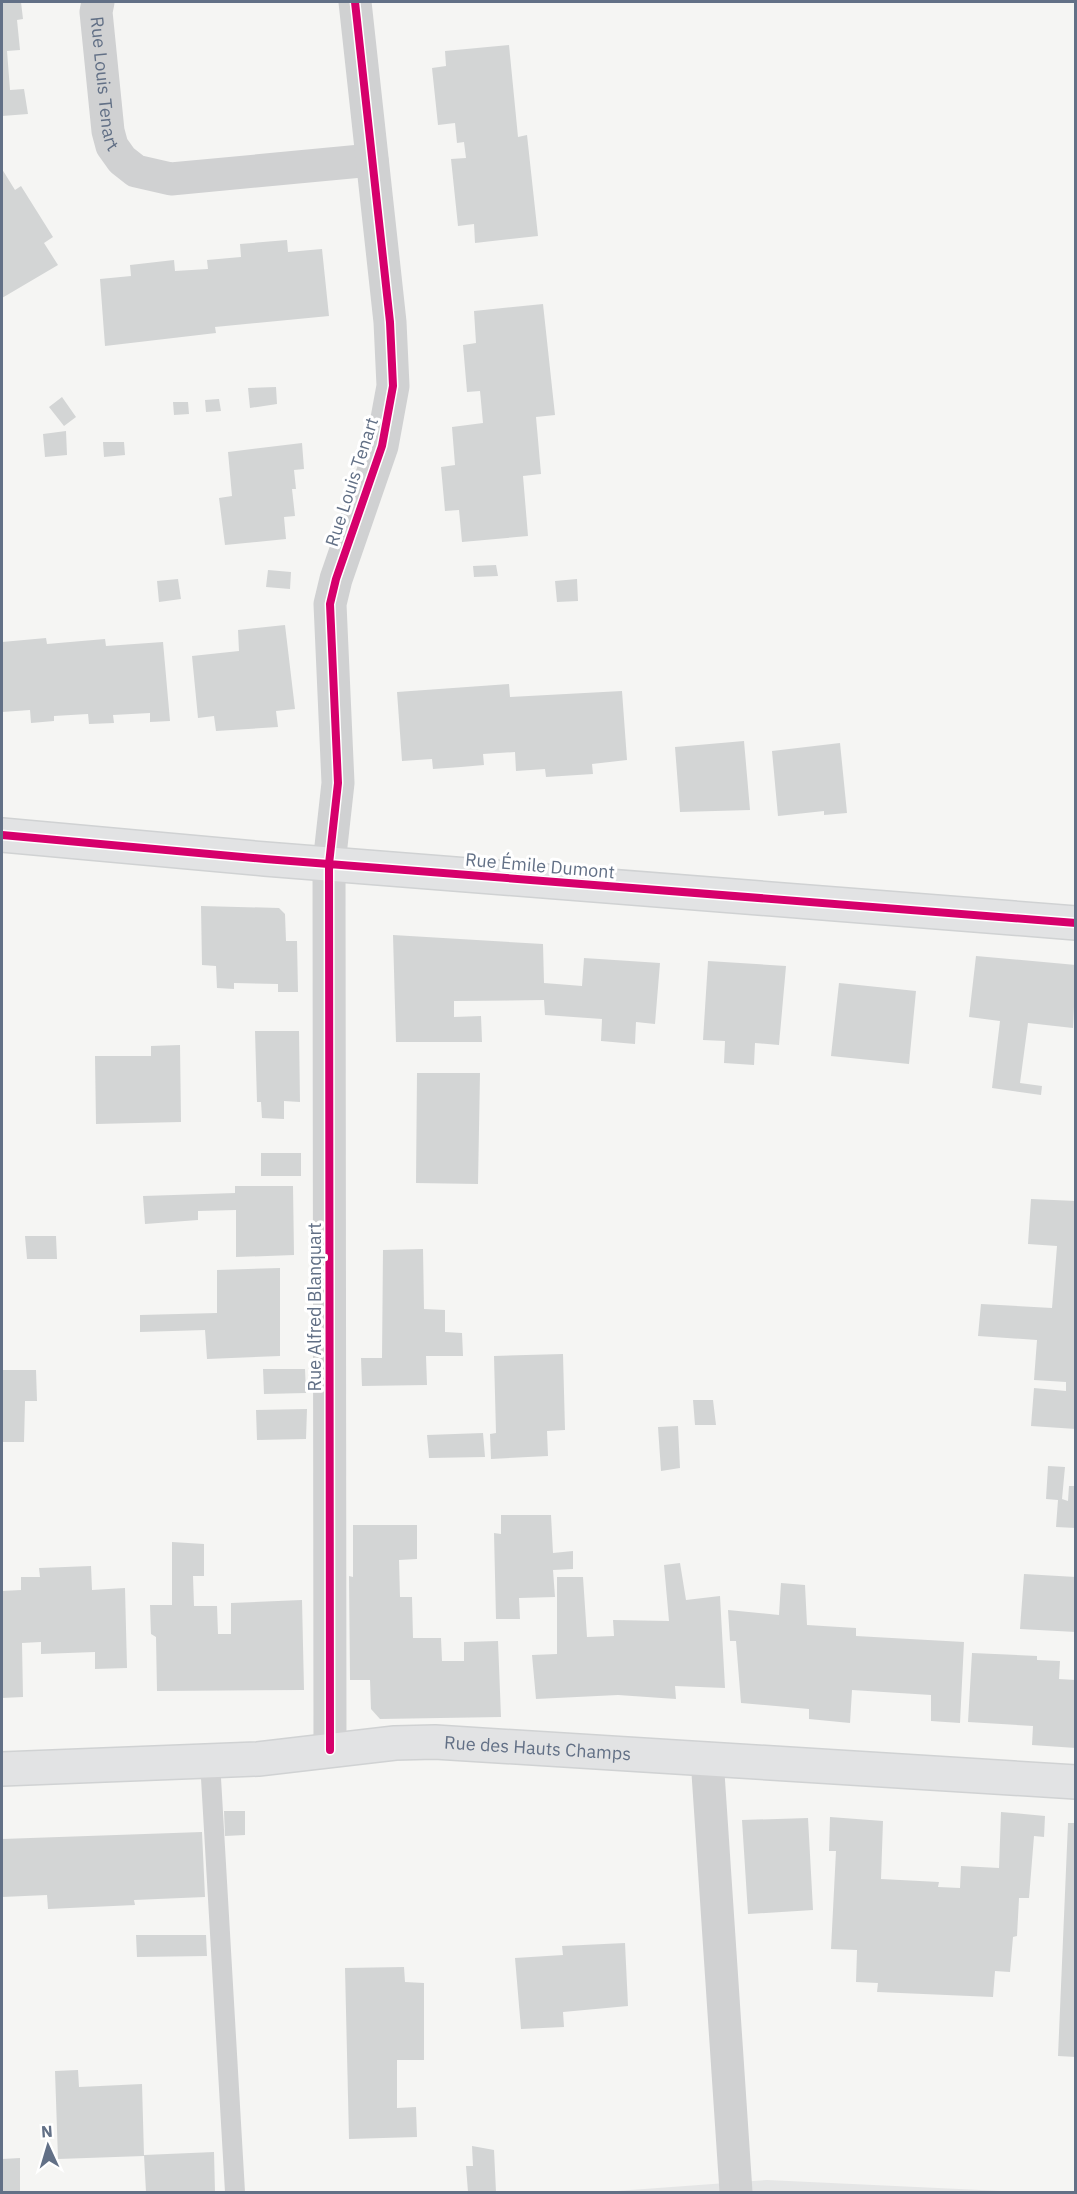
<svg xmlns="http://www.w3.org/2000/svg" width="1077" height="2194" font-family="'IBM Plex Sans',sans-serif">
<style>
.built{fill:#e5e6e6}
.building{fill:#d3d5d5}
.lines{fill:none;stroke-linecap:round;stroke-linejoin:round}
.secondary-casing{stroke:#d0d2d3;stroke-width:36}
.lane{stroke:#d0d1d2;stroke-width:20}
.street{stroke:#d0d1d2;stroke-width:33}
.secondary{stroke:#e2e3e4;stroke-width:33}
.cycleway-casing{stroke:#fff;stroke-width:11}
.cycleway{stroke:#d6006c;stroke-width:8}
.labels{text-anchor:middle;stroke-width:6;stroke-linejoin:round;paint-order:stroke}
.street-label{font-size:18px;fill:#627086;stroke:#fff}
</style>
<rect width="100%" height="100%" fill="#f5f5f3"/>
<path class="built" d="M 767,2180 L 1026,2192 L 603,2192 Z"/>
<path class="building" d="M 2,2 L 21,2 L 23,19 L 17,20 L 20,50 L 7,51 L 10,90 L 24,89 L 28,114 L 2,116 Z
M 509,45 L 518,137 L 527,135 L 538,236 L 475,243 L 474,224 L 458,226 L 451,159 L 466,158 L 464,142 L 457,143 L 455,123 L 438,125 L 432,68 L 446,66 L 445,51 Z
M 2,169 L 15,190 L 21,186 L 53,237 L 44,243 L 58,265 L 2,298 Z
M 287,240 L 288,252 L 322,249 L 329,316 L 215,327 L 216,333 L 105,346 L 100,279 L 131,276 L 130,265 L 174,260 L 175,271 L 208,269 L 207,260 L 241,257 L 240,244 Z
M 543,304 L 555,415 L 536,417 L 541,474 L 523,476 L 528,536 L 462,542 L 459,510 L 445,511 L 441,467 L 455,465 L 452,427 L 483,423 L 480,391 L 467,392 L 463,345 L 476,343 L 474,311 Z
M 276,387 L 277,404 L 250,408 L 248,388 Z
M 62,397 L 76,417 L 64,426 L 49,407 Z
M 219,399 L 221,411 L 206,412 L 205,400 Z
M 173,402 L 188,402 L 189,414 L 174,415 Z
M 66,431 L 67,455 L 45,457 L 43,434 Z
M 103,442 L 124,442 L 125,455 L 104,457 Z
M 302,443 L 304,469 L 294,470 L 296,489 L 292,489 L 295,516 L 284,517 L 286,539 L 225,545 L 219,498 L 232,496 L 228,452 Z
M 496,565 L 498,576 L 474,577 L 473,566 Z
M 268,570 L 291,572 L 290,589 L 266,587 Z
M 178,579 L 181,599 L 159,602 L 157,581 Z
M 577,579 L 578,601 L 557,602 L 555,581 Z
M 285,625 L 295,709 L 276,711 L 278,727 L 216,731 L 214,716 L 198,718 L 192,656 L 239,651 L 238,630 Z
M 46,638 L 47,644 L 105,639 L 106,646 L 163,642 L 170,721 L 150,722 L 150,713 L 113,715 L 114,723 L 89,724 L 88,714 L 54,716 L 54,721 L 31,723 L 30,710 L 2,712 L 2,642 Z
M 509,684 L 510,697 L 622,691 L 627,760 L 592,764 L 593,774 L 546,777 L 545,769 L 516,771 L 515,752 L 483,754 L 484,765 L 461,767 L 433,769 L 432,759 L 402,761 L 397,692 Z
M 744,741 L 750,810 L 680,812 L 675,747 Z
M 840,743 L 847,813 L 824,815 L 824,811 L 778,816 L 772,751 Z
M 201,906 L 279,908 L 285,914 L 286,941 L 297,941 L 298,992 L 278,992 L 278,984 L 234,983 L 234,989 L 217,988 L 216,966 L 202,965 Z
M 393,935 L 543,944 L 544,983 L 582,986 L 584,958 L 660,963 L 655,1024 L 636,1022 L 635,1044 L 601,1041 L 602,1019 L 545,1015 L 544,1000 L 454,1001 L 454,1017 L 481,1016 L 482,1042 L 396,1042 Z
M 976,956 L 1076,965 L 1073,1028 L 1028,1023 L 1020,1083 L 1042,1086 L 1041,1095 L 992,1088 L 1000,1021 L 969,1017 Z
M 708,961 L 786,966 L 779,1045 L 755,1043 L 754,1065 L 724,1063 L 725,1041 L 703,1040 Z
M 839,983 L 916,991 L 909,1064 L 831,1056 Z
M 255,1031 L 299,1031 L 300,1102 L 284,1101 L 284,1119 L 262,1118 L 261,1102 L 257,1102 Z
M 180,1045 L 181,1122 L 96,1124 L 95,1056 L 151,1056 L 151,1046 Z
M 417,1073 L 480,1073 L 478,1184 L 416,1183 Z
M 261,1153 L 301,1153 L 301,1176 L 261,1176 Z
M 235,1186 L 293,1186 L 294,1255 L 236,1257 L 236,1210 L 198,1211 L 198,1220 L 145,1224 L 143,1196 L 235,1193 Z
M 1031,1199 L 1076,1201 L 1076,1429 L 1031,1426 L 1034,1388 L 1066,1391 L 1066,1382 L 1034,1380 L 1037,1340 L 978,1336 L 981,1304 L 1052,1308 L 1057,1246 L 1028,1244 Z
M 25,1236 L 56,1236 L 57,1259 L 27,1259 Z
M 423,1249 L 424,1309 L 445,1310 L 445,1332 L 462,1333 L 463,1356 L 426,1356 L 427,1385 L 362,1386 L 361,1358 L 382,1358 L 383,1250 Z
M 280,1268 L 280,1356 L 207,1359 L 205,1330 L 140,1332 L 140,1315 L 217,1313 L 217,1270 Z
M 563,1354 L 565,1430 L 547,1431 L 548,1456 L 491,1459 L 490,1434 L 496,1433 L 494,1356 Z
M 263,1369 L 305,1369 L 306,1393 L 264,1394 Z
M 2,1370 L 36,1370 L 37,1401 L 25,1401 L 24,1442 L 2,1442 Z
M 693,1400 L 713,1400 L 716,1425 L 695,1425 Z
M 307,1409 L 306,1439 L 257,1440 L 256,1410 Z
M 678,1426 L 680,1468 L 661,1471 L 658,1427 Z
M 483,1433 L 485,1457 L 429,1458 L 427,1435 Z
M 1048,1466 L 1065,1467 L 1062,1499 L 1068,1501 L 1069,1486 L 1076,1486 L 1076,1528 L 1056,1527 L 1058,1500 L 1046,1499 Z
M 501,1515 L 551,1515 L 553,1553 L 573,1551 L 573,1569 L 553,1570 L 555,1597 L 519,1598 L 520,1619 L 496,1619 L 494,1533 L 501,1534 Z
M 353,1525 L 417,1525 L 417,1559 L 399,1560 L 400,1597 L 412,1597 L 413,1638 L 441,1638 L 442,1661 L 464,1661 L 464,1642 L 498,1641 L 501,1717 L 380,1719 L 371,1709 L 370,1680 L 350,1680 L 349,1576 L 353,1577 Z
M 172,1542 L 204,1544 L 204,1576 L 193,1576 L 194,1606 L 217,1606 L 218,1634 L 231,1634 L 231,1603 L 302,1600 L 304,1690 L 157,1691 L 156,1637 L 151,1634 L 150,1605 L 172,1605 Z
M 680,1563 L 686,1600 L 720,1596 L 725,1688 L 675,1686 L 676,1699 L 618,1695 L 536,1699 L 532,1655 L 557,1654 L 557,1577 L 583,1577 L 587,1637 L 614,1636 L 613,1620 L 669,1621 L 664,1565 Z
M 91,1566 L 92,1590 L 125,1588 L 127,1668 L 95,1669 L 95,1652 L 41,1654 L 41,1642 L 22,1643 L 23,1697 L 2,1698 L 2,1591 L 21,1590 L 21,1577 L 40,1577 L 39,1568 Z
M 1024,1574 L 1076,1577 L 1076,1632 L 1020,1629 Z
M 781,1583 L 805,1585 L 807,1625 L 856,1628 L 856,1636 L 964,1642 L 960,1723 L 931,1721 L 931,1695 L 852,1690 L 850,1723 L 809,1719 L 809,1709 L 741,1703 L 736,1641 L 730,1641 L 728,1610 L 779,1615 Z
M 972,1653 L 1037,1656 L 1037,1660 L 1060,1661 L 1059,1679 L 1076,1680 L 1076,1748 L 1032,1745 L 1033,1726 L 968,1722 Z
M 224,1811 L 245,1811 L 245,1835 L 225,1836 Z
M 1001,1812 L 1045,1816 L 1044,1837 L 1034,1836 L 1029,1898 L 1019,1898 L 1017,1936 L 1013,1937 L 1010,1972 L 995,1971 L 993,1997 L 877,1992 L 878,1983 L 856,1982 L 857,1950 L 831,1949 L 836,1851 L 829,1851 L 830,1817 L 883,1821 L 881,1879 L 939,1882 L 938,1887 L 960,1888 L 961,1866 L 999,1868 Z
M 808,1818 L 813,1910 L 748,1914 L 742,1820 Z
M 1068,1823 L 1076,1823 L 1076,2057 L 1058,2056 Z
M 202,1832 L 205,1897 L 134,1900 L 135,1905 L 48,1909 L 47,1895 L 2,1897 L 2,1839 Z
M 136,1935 L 206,1935 L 207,1956 L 137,1957 Z
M 625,1943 L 628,2006 L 563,2012 L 564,2027 L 521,2029 L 515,1958 L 563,1955 L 562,1946 Z
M 404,1967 L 405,1982 L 424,1983 L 424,2060 L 397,2060 L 397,2108 L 416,2107 L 417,2137 L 349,2139 L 345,1968 Z
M 78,2070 L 79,2087 L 142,2084 L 144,2156 L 58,2159 L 55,2071 Z
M 472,2146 L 494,2150 L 496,2192 L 468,2192 L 466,2166 L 473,2166 Z
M 214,2152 L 215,2192 L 146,2192 L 144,2155 Z
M 20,2158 L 20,2192 L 2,2192 L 2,2159 Z"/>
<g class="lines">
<g class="secondary-casing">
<g id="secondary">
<path d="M 2,835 L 265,859 L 1076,923"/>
<path id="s2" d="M 2,1769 L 258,1759 L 395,1743 L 435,1742 L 1076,1782"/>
</g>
</g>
<path class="lane" d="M 210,1761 L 235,2192"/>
<g class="street">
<path id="s1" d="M 98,2 L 96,12 L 108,131 L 112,146 L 122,160 L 136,171 L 171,179 L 372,160"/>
<path d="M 330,1750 L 329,864 L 338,783 L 330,604 L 336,579 L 382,446 L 393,386 L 390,322 L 355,2"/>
<path d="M 707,1758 L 736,2192"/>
</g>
<use href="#secondary" class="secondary"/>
<g class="cycleway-casing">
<path id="cycleway" d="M 2,835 L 265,859 L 1076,923
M 330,1750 L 329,864 L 338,783 L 330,604 L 336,579 L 382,446 L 393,386 L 390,322 L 355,2"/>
</g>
<use href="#cycleway" class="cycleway"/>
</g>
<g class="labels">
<g class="street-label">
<text dy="6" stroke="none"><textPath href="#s1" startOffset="82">Rue Louis Tenart</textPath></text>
<text transform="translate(352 482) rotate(-72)" y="6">Rue Louis Tenart</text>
<text transform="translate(540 866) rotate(5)" y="6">Rue Émile Dumont</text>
<text transform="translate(315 1307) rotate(-90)" y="6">Rue Alfred Blanquart</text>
<text dy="6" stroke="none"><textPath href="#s2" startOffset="537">Rue des Hauts Champs</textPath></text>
</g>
</g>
<rect width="1077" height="2194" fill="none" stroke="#627086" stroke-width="6"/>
<g transform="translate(48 2146) rotate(356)" stroke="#ffffff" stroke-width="4.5" paint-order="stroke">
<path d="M0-4.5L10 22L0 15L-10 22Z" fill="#627086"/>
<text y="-9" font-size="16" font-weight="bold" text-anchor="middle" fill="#627086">N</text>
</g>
</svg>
